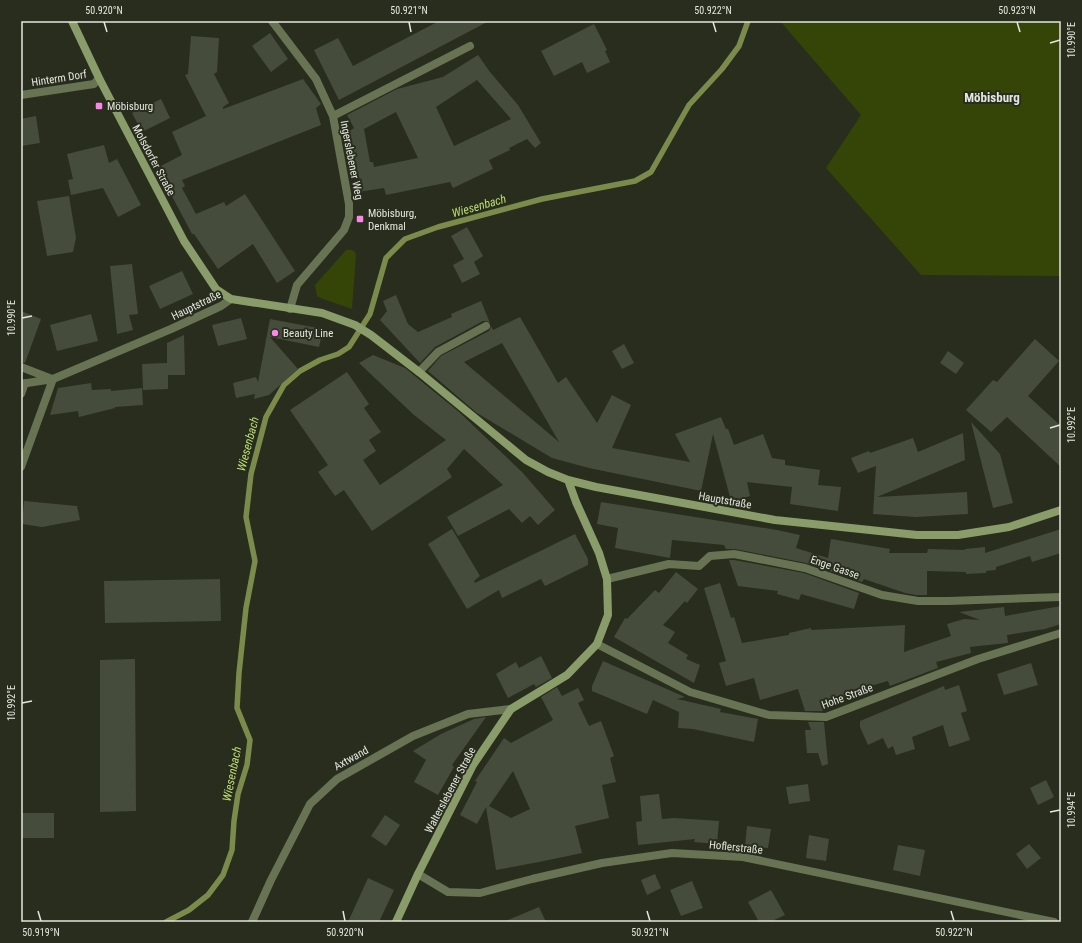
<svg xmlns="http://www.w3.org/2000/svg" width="1082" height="943" font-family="'Roboto Condensed',sans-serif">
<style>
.green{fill:#354407}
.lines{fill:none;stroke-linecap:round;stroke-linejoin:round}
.stream{stroke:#7b8b4c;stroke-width:5.5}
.building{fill:#464c3c;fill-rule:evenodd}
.street{stroke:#687353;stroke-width:8}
.secondary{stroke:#8a9c69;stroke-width:8}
.ticks{fill:none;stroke:#e3e7dd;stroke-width:1.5}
.poi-dot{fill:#fa87e7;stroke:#282d1e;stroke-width:1.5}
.labels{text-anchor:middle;stroke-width:4;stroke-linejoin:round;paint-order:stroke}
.street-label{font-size:11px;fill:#e3e7dd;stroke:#282d1e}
.poi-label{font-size:11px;fill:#e3e7dd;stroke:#282d1e;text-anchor:start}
.water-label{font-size:12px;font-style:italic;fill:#bcde73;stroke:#282d1e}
.quarter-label{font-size:13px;font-weight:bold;fill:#e3e7dd;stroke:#282d1e}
.neatline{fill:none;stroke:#e3e7dd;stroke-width:1.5}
.ticks-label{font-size:10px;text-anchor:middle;fill:#e3e7dd}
</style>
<rect width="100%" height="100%" fill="#282d1e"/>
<path class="green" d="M 780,21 L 1061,21 L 1061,276 L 921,275 L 826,168 L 861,115 Z
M 346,250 L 352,250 L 355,252 L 356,256 L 352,309 L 323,299 L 317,296 L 315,285 Z"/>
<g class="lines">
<path class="stream" d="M 166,922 L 189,910 L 208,895 L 223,875 L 232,850 L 234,821 L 238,794 L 247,765 L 250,740 L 237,708 L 239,673 L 246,608 L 255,561 L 246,517 L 251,474 L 266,417 L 284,385 L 300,371 L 320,360 L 338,354 L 349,347 L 370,314 L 386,258 L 405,239 L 438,227 L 542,199 L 635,181 L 651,172 L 689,105 L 722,69 L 739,46 L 748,21"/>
</g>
<path class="building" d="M 439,21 L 489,21 L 339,100 L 314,50 L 338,38 L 353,66 Z
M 594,24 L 607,50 L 605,51 L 610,62 L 587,73 L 582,62 L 554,76 L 541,51 Z
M 270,33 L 288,59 L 271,72 L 252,46 Z
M 191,36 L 219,38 L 217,72 L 214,74 L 229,103 L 223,107 L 223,109 L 303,79 L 321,104 L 316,108 L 321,125 L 182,180 L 185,186 L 182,188 L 196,214 L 224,202 L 226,206 L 245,194 L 295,271 L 277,283 L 253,244 L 218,269 L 194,234 L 192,234 L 157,168 L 182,155 L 172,132 L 206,116 L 185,75 L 188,74 Z
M 478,55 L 490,72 L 518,105 L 541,143 L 535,148 L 527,139 L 509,148 L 510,150 L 489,160 L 493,169 L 453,188 L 450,182 L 386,195 L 384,188 L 358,192 L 348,132 L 354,128 L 347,115 L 397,89 L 443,77 ZM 477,80 L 511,119 L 454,146 L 436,107 ZM 396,112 L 418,158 L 374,167 L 373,162 L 370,162 L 364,129 Z
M 161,99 L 170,118 L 142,132 L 132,113 Z
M 36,116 L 40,143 L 21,146 L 21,119 Z
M 104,145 L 109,163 L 117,159 L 141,205 L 118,217 L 103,188 L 71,195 L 68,180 L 73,179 L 67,154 Z
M 69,196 L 76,238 L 73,252 L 47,256 L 37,201 Z
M 467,227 L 483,256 L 474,262 L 480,274 L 462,283 L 453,265 L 464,259 L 451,236 Z
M 132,264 L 138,314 L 129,315 L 133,330 L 117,334 L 110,266 Z
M 182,271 L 193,294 L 160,309 L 149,286 Z
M 396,295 L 408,324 L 418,332 L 452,317 L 451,314 L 481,301 L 490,323 L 487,321 L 483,321 L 435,347 L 420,363 L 380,320 L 387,311 L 383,301 Z
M 21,311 L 41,319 L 25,363 L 21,362 Z
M 91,314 L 98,341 L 57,351 L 50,325 Z
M 520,317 L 558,383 L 566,377 L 597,423 L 612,395 L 631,405 L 612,448 L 690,462 L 675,434 L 721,417 L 726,429 L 728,429 L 734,445 L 763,434 L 772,458 L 785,460 L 785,465 L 820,470 L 818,485 L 841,487 L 838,511 L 790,504 L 792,487 L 747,482 L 750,496 L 740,499 L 730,497 L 713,434 L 701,491 L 589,468 L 552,458 L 477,413 L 428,371 L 441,356 L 489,331 L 491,326 L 493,330 ZM 502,343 L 559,442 L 464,362 Z
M 241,318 L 247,339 L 218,346 L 212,325 Z
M 270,319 L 323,329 L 319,347 L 270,337 L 298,369 L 269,395 L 254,399 L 255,394 L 236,398 L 233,383 L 256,377 L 258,382 Z
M 184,335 L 185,375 L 168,375 L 168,389 L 143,390 L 142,364 L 167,363 L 167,343 Z
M 1035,339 L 1059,361 L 1028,396 L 1061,426 L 1061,467 L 1007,417 L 991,432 L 966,410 L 993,380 L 997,382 Z
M 624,344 L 634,363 L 622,369 L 612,351 Z
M 948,351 L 964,363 L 956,374 L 940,363 Z
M 373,355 L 405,368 L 459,412 L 523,473 L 555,510 L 538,525 L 530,516 L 522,523 L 509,509 L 458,536 L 447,517 L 503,485 L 464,449 L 447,469 L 452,477 L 372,531 L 344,490 L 335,496 L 318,472 L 328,465 L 290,410 L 347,372 L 369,404 L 364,408 L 381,432 L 369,440 L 376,451 L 363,460 L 380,485 L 446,440 L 414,415 L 359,363 Z
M 91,383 L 92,390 L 111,389 L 111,391 L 142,388 L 143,405 L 115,407 L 115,408 L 79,417 L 78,411 L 50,415 L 58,388 Z
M 971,422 L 1000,454 L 1013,503 L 993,508 Z
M 963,433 L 965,460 L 877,497 L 967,492 L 968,514 L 916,517 L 873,514 L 876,466 L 858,473 L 851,458 L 869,451 L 870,453 L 913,438 L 918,452 Z
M 24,501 L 77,506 L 80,520 L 42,527 L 22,524 Z
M 601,502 L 777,530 L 800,535 L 796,548 L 828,558 L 831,539 L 890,549 L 889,553 L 927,553 L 928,549 L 965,550 L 965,549 L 985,547 L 985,553 L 1061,529 L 1061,553 L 1032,562 L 1030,556 L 996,567 L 996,570 L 986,571 L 986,573 L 966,574 L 966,572 L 927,571 L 927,595 L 916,595 L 905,593 L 864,579 L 862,582 L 806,563 L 735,549 L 726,549 L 724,545 L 672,540 L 670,558 L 615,548 L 618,528 L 597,524 Z
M 452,529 L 480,576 L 474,581 L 475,583 L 575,534 L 588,559 L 588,565 L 545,586 L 541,579 L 502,598 L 499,590 L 467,609 L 428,544 Z
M 729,560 L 734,560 L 804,573 L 859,593 L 854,609 L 801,594 L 799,600 L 777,594 L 778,591 L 738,586 Z
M 676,572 L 698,589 L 687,603 L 685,601 L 663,625 L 675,632 L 668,643 L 688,655 L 686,659 L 700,665 L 694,683 L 614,637 L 625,618 L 627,619 L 655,590 L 659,593 Z
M 220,579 L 221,621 L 105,623 L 104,581 Z
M 720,583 L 731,618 L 734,617 L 742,643 L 789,635 L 789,633 L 811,628 L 811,630 L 905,625 L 904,652 L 951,636 L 947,624 L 964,619 L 980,620 L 959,612 L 1004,607 L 1005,616 L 1061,606 L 1061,624 L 1045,629 L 1007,635 L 1008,643 L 970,647 L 971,653 L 936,662 L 938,668 L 890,686 L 888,681 L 849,692 L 850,697 L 827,704 L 828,708 L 823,708 L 823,711 L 805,711 L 798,689 L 760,700 L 754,678 L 726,686 L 719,663 L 726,661 L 704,588 Z
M 541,656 L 552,678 L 536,687 L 534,684 L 508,698 L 496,674 L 516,662 L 519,668 Z
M 135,659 L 136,811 L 100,812 L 100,660 Z
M 603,661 L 685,697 L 677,699 L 721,709 L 720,712 L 758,719 L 754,742 L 693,729 L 678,728 L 679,712 L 653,700 L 647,714 L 592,691 L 592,686 Z
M 1031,663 L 1038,685 L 1004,695 L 997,674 Z
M 959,685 L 967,711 L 961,713 L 970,740 L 949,747 L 943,725 L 912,737 L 915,749 L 896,755 L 893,746 L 888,749 L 883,738 L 868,745 L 860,727 L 860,721 L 944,686 L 945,690 Z
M 557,687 L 562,696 L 578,688 L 584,700 L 578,703 L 589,726 L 601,721 L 614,756 L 610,758 L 616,782 L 602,785 L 609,818 L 575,826 L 582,853 L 539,862 L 496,870 L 486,807 L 477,824 L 460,815 L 477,782 L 475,781 L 504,738 L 511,743 L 553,720 L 541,697 ZM 513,771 L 530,809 L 511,818 L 489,806 Z
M 486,717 L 452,765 L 454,767 L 438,795 L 414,782 L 426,760 L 413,751 L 441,734 L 474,719 Z
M 808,722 L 824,722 L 828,764 L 822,766 L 818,753 L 807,753 L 805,730 L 811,730 Z
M 1046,780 L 1054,797 L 1038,805 L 1030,788 Z
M 808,784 L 810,801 L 789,804 L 786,787 Z
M 659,794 L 662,819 L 674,818 L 719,821 L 717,844 L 694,842 L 695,839 L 638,845 L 636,822 L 642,821 L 640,796 Z
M 21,813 L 54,813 L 54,838 L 21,838 Z
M 385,815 L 400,825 L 386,846 L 371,836 Z
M 747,826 L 771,829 L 768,848 L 745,846 Z
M 809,835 L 829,839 L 826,861 L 806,858 Z
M 1029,844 L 1041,858 L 1027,869 L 1016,854 Z
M 898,845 L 925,850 L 920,876 L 893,870 Z
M 655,874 L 661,888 L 647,895 L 641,880 Z
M 368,878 L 394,890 L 379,922 L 348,922 Z
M 692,881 L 703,908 L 681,916 L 670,890 Z
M 771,890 L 785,915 L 770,922 L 759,922 L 748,902 Z
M 539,907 L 546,922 L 503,922 Z"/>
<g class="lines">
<path class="street" d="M 272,21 L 316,79 L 333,116 L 349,204 L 349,217 L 344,230 L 297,285 L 290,309
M 21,95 L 94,84 L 99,78
M 333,116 L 470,46
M 21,367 L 52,379
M 419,372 L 438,352 L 486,326
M 21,384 L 53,379 L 171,329 L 221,306 L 231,299
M 21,394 L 25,383
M 21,467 L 53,379
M 607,579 L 669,564 L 699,566 L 710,556 L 734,554 L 805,568 L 882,595 L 918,601 L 949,601 L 1061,597
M 597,644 L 690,692 L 769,715 L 826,717 L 978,659 L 1061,633
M 418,874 L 448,892 L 480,893 L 532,879 L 602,863 L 672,853 L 743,857 L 1054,922
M 252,922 L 271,880 L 310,804 L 337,779 L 413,736 L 468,714 L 511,709"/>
<path class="secondary" d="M 72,21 L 99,78 L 184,241 L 216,289 L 231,299 L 322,313 L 355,325 L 371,335 L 419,372 L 526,460 L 548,472 L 568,480 L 596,487 L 775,520 L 917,535 L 958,535 L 1009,527 L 1061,510
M 396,922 L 418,874 L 473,765 L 511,709 L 567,675 L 597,644 L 608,615 L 607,579 L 599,553 L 576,502 L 568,480"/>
</g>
<path class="ticks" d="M 104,22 L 107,32M 409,22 L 411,32M 713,22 L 716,32M 1017,22 L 1020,32M 1050,43 L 1060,40M 22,318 L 32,316M 1050,428 L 1060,425M 22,703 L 32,701M 1050,812 L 1060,810M 38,911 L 41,921M 343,911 L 345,921M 647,911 L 650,921M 951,911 L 954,921"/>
<g class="poi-dot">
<rect x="95" y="102" width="8" height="8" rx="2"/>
<rect x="356" y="215" width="8" height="8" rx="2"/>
<circle cx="275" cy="333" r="4"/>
</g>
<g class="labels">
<g class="street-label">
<text transform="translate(59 78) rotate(-9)" y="4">Hinterm Dorf</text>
<text transform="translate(154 160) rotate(62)" y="4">Molsdorfer Straße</text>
<text transform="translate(352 160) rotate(79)" y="4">Ingerslebener Weg</text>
<text transform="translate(196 305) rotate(-26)" y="4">Hauptstraße</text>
<text transform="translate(725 500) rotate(10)" y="4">Hauptstraße</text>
<text transform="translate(835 567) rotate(19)" y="4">Enge Gasse</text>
<text transform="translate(847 696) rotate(-20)" y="4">Hohe Straße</text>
<text transform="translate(351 758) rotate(-29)" y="4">Axtwand</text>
<text transform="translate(450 790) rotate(-62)" y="4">Walterslebener Straße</text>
<text transform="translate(736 847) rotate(6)" y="4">Hoflerstraße</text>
</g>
<g class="poi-label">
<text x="107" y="110">Möbisburg</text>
<text x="368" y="217">Möbisburg,<tspan x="368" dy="13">Denkmal</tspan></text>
<text x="283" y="337">Beauty Line</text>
</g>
<g class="water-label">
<text transform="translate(479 206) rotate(-16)" y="4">Wiesenbach</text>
<text transform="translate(248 444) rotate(-75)" y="4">Wiesenbach</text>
<text transform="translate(232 774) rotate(-79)" y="4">Wiesenbach</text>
</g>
<g class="quarter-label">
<text x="992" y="102">Möbisburg</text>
</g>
</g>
<rect width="1082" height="943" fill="none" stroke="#282d1e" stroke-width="44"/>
<rect x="22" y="22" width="1038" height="899" class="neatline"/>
<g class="ticks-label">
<text x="104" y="14">50.920°N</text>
<text x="409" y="14">50.921°N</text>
<text x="713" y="14">50.922°N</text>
<text x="1017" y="14">50.923°N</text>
<text transform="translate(1071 40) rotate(-90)" y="4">10.990°E</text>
<text transform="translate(11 318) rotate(-90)" y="4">10.990°E</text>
<text transform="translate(1071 425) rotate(-90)" y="4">10.992°E</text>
<text transform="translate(11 703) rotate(-90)" y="4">10.992°E</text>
<text transform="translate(1071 810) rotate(-90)" y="4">10.994°E</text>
<text x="41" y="936">50.919°N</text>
<text x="345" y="936">50.920°N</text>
<text x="650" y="936">50.921°N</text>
<text x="954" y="936">50.922°N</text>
</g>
</svg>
